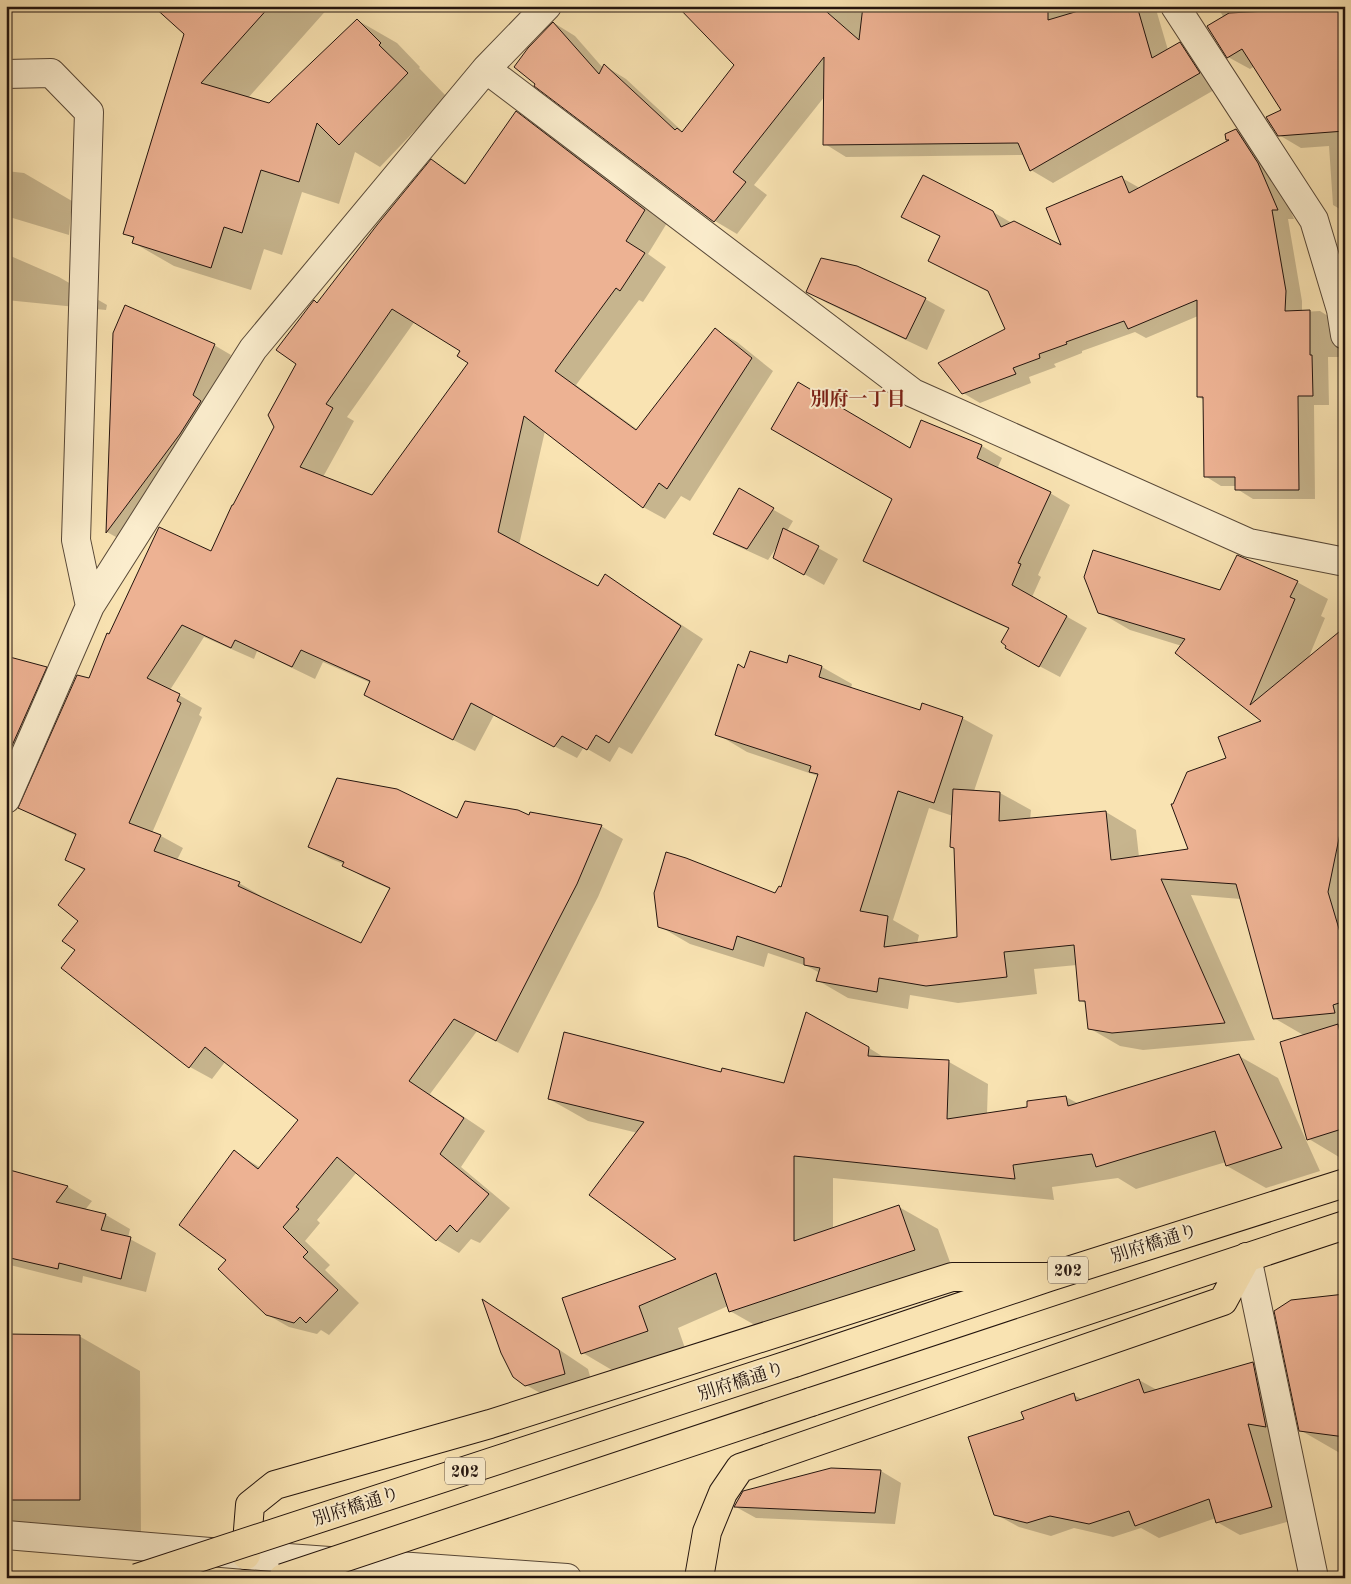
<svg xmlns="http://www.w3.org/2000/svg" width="1351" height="1584" font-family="'Old Standard TT','Noto Serif JP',serif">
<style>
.shadow{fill:#0003;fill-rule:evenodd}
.building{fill:#edb293;stroke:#23140e;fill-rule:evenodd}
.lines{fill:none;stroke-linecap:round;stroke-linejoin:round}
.minor-casing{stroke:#584837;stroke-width:30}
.tertiary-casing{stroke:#584837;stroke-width:30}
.trunk-casing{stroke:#23140e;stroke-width:30}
.minor{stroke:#fbedcd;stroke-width:28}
.tertiary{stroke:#fbedcd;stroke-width:28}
.trunk{stroke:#f9e3b2;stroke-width:28}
.trunk-bridge-casing{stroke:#23140e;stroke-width:30;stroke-linecap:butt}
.trunk-bridge{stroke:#f9e3b2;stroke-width:28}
.labels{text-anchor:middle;stroke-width:4;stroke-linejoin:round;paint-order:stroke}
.shield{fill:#fbedcd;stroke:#645547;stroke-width:1}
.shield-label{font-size:16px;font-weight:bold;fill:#23140e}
.street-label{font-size:18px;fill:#23140e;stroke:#fbedcd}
.neighbourhood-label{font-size:19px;font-weight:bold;fill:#7a1f14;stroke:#fbedcd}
</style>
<rect width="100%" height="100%" fill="#f9e3b2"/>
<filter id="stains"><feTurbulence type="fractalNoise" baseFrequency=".004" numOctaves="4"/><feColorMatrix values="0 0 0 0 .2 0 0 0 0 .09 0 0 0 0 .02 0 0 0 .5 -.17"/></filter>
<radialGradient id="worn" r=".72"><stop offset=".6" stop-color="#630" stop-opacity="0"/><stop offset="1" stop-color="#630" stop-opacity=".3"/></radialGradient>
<path class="shadow" d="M 155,6 L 330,6 L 248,98 L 269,105 L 357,20 L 397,43 L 420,67 L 419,68 L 447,97 L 380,167 L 355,152 L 339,204 L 302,192 L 282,255 L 264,249 L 251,290 L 174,266 L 134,243 L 135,239 L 124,233 L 186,34 Z
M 679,6 L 1155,6 L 1168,50 L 1180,43 L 1202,56 L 1221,86 L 1053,183 L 1031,170 L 1025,155 L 846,157 L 825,144 L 825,96 L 754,185 L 767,195 L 737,234 L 715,221 L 536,86 L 554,23 L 575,36 L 603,68 L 605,66 L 626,79 L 683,132 L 736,65 Z
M 1217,6 L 1345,6 L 1345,212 L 1333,205 L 1329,146 L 1301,148 L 1279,135 L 1283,111 L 1255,66 L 1250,69 L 1228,57 L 1224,18 Z
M 516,113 L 538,126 L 667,223 L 648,254 L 666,267 L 643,302 L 639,300 L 576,385 L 638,430 L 715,330 L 737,342 L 773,371 L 690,501 L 681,496 L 665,519 L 643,507 L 545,431 L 519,545 L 598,587 L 605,576 L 627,589 L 703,639 L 632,754 L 619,747 L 610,762 L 584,747 L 577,758 L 494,715 L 475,751 L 388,707 L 366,695 L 371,683 L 323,662 L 315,679 L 257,651 L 254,659 L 204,637 L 170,690 L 202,708 L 199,715 L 202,717 L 152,833 L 161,836 L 183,848 L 177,860 L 239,883 L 261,896 L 260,898 L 362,944 L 390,889 L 365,878 L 343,865 L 344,864 L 331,859 L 309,846 L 458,819 L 530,817 L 601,826 L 623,839 L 598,897 L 518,1053 L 477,1031 L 430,1094 L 485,1131 L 461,1167 L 510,1208 L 480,1243 L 471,1239 L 459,1253 L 437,1240 L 357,1172 L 317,1220 L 320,1223 L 305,1241 L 330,1265 L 325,1270 L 359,1303 L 329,1335 L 321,1330 L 317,1334 L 289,1327 L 266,1314 L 228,1260 L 235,1152 L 261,1168 L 300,1120 L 225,1062 L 212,1079 L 190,1067 L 76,950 L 85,871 L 67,860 L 77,836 L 42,820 L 20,808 L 89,679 L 109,636 L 211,553 L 275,428 L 318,304 L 432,161 L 467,183 ZM 415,321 L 462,351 L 469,363 L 373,496 L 323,477 L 354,421 L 347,417 Z
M 1236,130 L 1253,140 L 1275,174 L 1294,219 L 1288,219 L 1302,301 L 1302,312 L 1320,311 L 1336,321 L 1345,341 L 1345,357 L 1328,357 L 1329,405 L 1314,405 L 1315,499 L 1253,499 L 1237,489 L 1237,486 L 1221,486 L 1205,476 L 1204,400 L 1199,397 L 1198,316 L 1146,338 L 1135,332 L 1082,351 L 1082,353 L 1054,364 L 1056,367 L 1029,377 L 1031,383 L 980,403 L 963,393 L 1007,330 L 989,292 L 929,261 L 941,237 L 919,226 L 993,212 L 1010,222 L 1011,224 L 1063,247 L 1122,178 L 1138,187 L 1139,189 L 1230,141 L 1227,139 Z
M 6,171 L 24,173 L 72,201 L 69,235 L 6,216 Z
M 6,254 L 59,277 L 107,305 L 106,310 L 6,300 Z
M 807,291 L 925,299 L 945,310 L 927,350 L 827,303 Z
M 115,333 L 214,345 L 231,355 L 209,405 L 123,541 L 107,532 Z
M 922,422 L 982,446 L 1002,458 L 997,469 L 1050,493 L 1070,505 L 1038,575 L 1041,577 L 1032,597 L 1087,628 L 1060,677 L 1026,659 L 1009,629 L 885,572 L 865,561 L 893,498 Z
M 739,490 L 793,521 L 787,531 L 838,559 L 824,585 L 795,569 L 778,545 L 768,560 L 735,545 L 715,533 Z
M 1297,582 L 1328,599 L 1321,616 L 1325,618 L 1308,659 L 1345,629 L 1345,1155 L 1339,1157 L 1309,1139 L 1305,1036 L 1274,1018 L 1241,899 L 1191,895 L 1255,1040 L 1143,1050 L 1120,1046 L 1089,1028 L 1087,1004 L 1080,1000 L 1077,965 L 1034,969 L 1037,994 L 958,1003 L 910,995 L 908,1009 L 848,998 L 817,980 L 820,973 L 807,966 L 768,953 L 764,967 L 690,944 L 659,926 L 776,895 L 782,888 L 818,776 L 747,752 L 717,734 L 745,669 L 788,665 L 822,667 L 852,684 L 851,688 L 921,711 L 962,718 L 993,735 L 974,791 L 1000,793 L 1031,810 L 1030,820 L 1106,812 L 1136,830 L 1139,857 L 1189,850 L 1227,759 L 1264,722 L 1182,646 L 1130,630 L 1099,612 L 1221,592 ZM 929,808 L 953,816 L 951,847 L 956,849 L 958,938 L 917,944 L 919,935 L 893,920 Z
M 6,657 L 46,668 L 64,678 L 6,804 Z
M 869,1048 L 885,1058 L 949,1062 L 988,1084 L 987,1114 L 1029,1108 L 1066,1097 L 1079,1104 L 1239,1056 L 1278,1078 L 1320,1171 L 1266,1188 L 1227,1166 L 1226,1162 L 1136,1189 L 1118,1178 L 1052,1187 L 1054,1200 L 833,1178 L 833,1229 L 899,1207 L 938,1229 L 954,1273 L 769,1333 L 730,1311 L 728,1306 L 678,1328 L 687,1354 L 622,1376 L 583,1353 L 679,1259 L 638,1133 L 588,1121 L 549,1099 L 722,1073 L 784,1084 Z
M 6,1171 L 68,1187 L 92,1201 L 85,1210 L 106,1215 L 130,1229 L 128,1238 L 156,1253 L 146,1292 L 83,1276 L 82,1283 L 6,1264 Z
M 1345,1295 L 1345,1456 L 1300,1430 Z
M 484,1302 L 512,1318 L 588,1369 L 594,1391 L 556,1402 L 526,1385 Z
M 6,1336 L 79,1336 L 140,1371 L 141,1535 L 6,1531 Z
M 1253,1363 L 1276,1376 L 1294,1520 L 1240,1535 L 1217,1522 L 1216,1518 L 1159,1538 L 1141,1528 L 1113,1537 L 1074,1528 L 1051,1536 L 1019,1527 L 995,1514 L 1026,1420 L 1074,1395 L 1083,1400 L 1139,1380 L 1157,1390 Z
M 831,1469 L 881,1471 L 901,1483 L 895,1524 L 756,1518 L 736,1507 Z"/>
<path class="building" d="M 153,6 L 270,6 L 201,83 L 269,103 L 357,19 L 381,43 L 379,45 L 408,73 L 339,145 L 317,123 L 299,182 L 261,170 L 242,233 L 224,227 L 211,268 L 132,243 L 134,237 L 123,234 L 184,34 Z
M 677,6 L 820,6 L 859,40 L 863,6 L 1048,6 L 1048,20 L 1095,6 L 1137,6 L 1152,58 L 1180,42 L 1200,73 L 1030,171 L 1018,143 L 823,145 L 824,57 L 733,172 L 746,182 L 714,222 L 534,86 L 535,84 L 514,67 L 528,48 L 553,22 L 599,74 L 604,64 L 675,130 L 677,128 L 682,132 L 734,65 Z
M 1307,6 L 1345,6 L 1345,131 L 1278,136 L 1266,117 L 1281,110 L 1242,49 L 1227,58 L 1207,26 L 1229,13 L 1307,9 Z
M 516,111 L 645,210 L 626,241 L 645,253 L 620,291 L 616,288 L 555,371 L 636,430 L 715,328 L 752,358 L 667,489 L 659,483 L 643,508 L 524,416 L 498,532 L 598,586 L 605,574 L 681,626 L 609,743 L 596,735 L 587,750 L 562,736 L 554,747 L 471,703 L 453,740 L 364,695 L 370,681 L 301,650 L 292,667 L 235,640 L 231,648 L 182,625 L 147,678 L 180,694 L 177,701 L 181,703 L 129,823 L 161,835 L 154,851 L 240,882 L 238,886 L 361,943 L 390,888 L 342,866 L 344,862 L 308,847 L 337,778 L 397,789 L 457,818 L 465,801 L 518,810 L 529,815 L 530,812 L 602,825 L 577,884 L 496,1041 L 454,1019 L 409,1081 L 464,1118 L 440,1154 L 489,1194 L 457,1232 L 450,1225 L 436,1241 L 337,1157 L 296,1207 L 299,1209 L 283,1227 L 308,1252 L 303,1257 L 338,1290 L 306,1323 L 300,1317 L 294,1323 L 266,1315 L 218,1269 L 226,1260 L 179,1225 L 234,1150 L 258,1169 L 298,1120 L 205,1047 L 189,1068 L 61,968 L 75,950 L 62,941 L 78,921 L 58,905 L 85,869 L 65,860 L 76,834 L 18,808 L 77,675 L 89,678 L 107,633 L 109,634 L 159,527 L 211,551 L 232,505 L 233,505 L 274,427 L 268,415 L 296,364 L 276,350 L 314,300 L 317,303 L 377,225 L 431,159 L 465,184 ZM 392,309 L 460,351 L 457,356 L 468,363 L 372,495 L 300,467 L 333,408 L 326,404 Z
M 1236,129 L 1258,163 L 1278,210 L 1272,210 L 1286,291 L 1285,311 L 1310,310 L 1310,355 L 1312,355 L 1313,396 L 1298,396 L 1299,490 L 1235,490 L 1235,477 L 1204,477 L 1203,397 L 1197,397 L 1197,300 L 1128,329 L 1124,321 L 1066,342 L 1067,344 L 1039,354 L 1040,358 L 1013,368 L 1016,374 L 962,394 L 938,363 L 1005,329 L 988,291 L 928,261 L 940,236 L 901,217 L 923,175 L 993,211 L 1001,227 L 1014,221 L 1061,245 L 1046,208 L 1122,176 L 1129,193 L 1229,140 L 1226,140 L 1225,134 Z
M 821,258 L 857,266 L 926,298 L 906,339 L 806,292 Z
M 125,305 L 215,344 L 193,395 L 201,401 L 180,434 L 106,533 L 113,333 Z
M 798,382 L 910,448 L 921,420 L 982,445 L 977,458 L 1051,492 L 1018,563 L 1021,564 L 1012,585 L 1067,616 L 1039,667 L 1005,648 L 1006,646 L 1001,642 L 1009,628 L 863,561 L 892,499 L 771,429 Z
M 739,488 L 774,508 L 747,549 L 713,534 Z
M 783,528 L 819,546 L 804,575 L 773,558 Z
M 1093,550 L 1220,590 L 1237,555 L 1298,581 L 1290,597 L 1295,599 L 1250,705 L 1345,627 L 1345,809 L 1328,892 L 1345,949 L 1345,1001 L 1333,1005 L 1335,1013 L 1273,1019 L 1236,884 L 1161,879 L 1225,1023 L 1112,1033 L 1088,1029 L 1085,1001 L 1079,1001 L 1074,945 L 1004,952 L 1007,977 L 926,986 L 879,978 L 877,992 L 816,981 L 820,968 L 804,965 L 804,958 L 737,936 L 733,950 L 658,927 L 654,893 L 666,852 L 686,858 L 775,893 L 779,886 L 781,887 L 818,774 L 809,772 L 811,766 L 715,735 L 738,664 L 744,668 L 750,651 L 787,663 L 789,655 L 822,666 L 819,677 L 920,710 L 922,703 L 963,717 L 934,803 L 898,791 L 860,911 L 888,916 L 884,947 L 957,937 L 954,848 L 950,847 L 953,789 L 1000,792 L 999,821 L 1106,811 L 1111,860 L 1188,849 L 1171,804 L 1173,804 L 1187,772 L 1226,758 L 1218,737 L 1261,721 L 1175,653 L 1185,639 L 1098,613 L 1084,577 Z
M 6,656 L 47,667 L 6,759 Z
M 806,1012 L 869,1047 L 868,1056 L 949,1060 L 947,1119 L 1027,1107 L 1027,1101 L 1066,1096 L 1068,1106 L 1239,1054 L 1282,1148 L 1226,1166 L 1215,1131 L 1096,1167 L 1092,1154 L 1013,1165 L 1015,1179 L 794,1156 L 794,1241 L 899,1205 L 915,1250 L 729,1312 L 716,1273 L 639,1306 L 648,1331 L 581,1354 L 562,1298 L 676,1259 L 589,1195 L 644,1122 L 548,1099 L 564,1032 L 721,1072 L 722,1068 L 784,1083 Z
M 1338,1024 L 1345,1053 L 1345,1128 L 1307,1140 L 1280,1042 Z
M 6,1169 L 68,1186 L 56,1202 L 106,1214 L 101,1230 L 131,1237 L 121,1279 L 59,1263 L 58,1269 L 6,1257 Z
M 1345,1294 L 1345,1437 L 1299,1431 L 1274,1311 L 1291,1300 Z
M 482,1299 L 559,1350 L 565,1374 L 525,1386 L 513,1377 L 501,1353 Z
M 6,1334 L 80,1335 L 80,1500 L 6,1500 Z
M 1253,1362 L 1266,1427 L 1248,1424 L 1272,1507 L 1216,1523 L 1209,1499 L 1135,1526 L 1129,1511 L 1089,1524 L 1050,1516 L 1027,1523 L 994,1515 L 968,1437 L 1024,1419 L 1021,1412 L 1074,1393 L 1076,1401 L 1139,1379 L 1144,1393 Z
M 831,1468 L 881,1470 L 875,1513 L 734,1507 L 743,1491 Z"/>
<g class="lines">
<g class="minor-casing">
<path id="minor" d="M 547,6 L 486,69 L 913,393 L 1249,543 L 1345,562
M 1175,6 L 1314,220 L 1341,310 L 1345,335
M 6,74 L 51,73 L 89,112 L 76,540 L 90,606
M 6,799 L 90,606 L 253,349 L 486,69
M 1247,1257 L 1314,1578"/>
</g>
<g class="tertiary-casing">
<path id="tertiary" d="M 6,1535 L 246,1555 L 567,1578"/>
</g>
<g class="trunk-casing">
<path id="trunk" d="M 794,1363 L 1049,1277 L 1345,1183
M 811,1402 L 1345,1225
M 246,1555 L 250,1505 L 275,1485 L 490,1424 L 952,1277 L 1049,1277
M 699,1578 L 707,1532 L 723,1493 L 740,1468 L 1223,1301 L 1247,1257"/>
</g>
<use href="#minor" class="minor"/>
<use href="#tertiary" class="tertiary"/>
<use href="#trunk" class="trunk"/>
<g class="trunk-bridge-casing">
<path id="trunk-bridge" d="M 137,1578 L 794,1363
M 283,1578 L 811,1402"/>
</g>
<use href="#trunk-bridge" class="trunk-bridge"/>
</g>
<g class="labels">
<g class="shield">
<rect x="1048" y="1256.5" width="40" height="27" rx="4"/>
<rect x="445" y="1457.5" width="40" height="27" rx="4"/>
</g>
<g class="shield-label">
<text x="1068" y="1276">202</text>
<text x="465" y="1477">202</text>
</g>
<g class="street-label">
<text transform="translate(1154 1243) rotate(-18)" y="6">別府橋通り</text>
<text transform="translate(741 1381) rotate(-18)" y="6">別府橋通り</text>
<text transform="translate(356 1506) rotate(-18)" y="6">別府橋通り</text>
</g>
<g class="neighbourhood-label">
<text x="858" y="405">別府一丁目</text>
</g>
</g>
<rect width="1351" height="1584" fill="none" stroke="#f9e3b2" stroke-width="25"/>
<rect x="8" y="8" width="1336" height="1569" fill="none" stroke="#23140e" stroke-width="2.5"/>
<rect x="12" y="12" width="1326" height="1559" fill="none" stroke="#23140e"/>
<rect width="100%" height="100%" filter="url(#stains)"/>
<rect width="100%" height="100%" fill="url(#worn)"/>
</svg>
